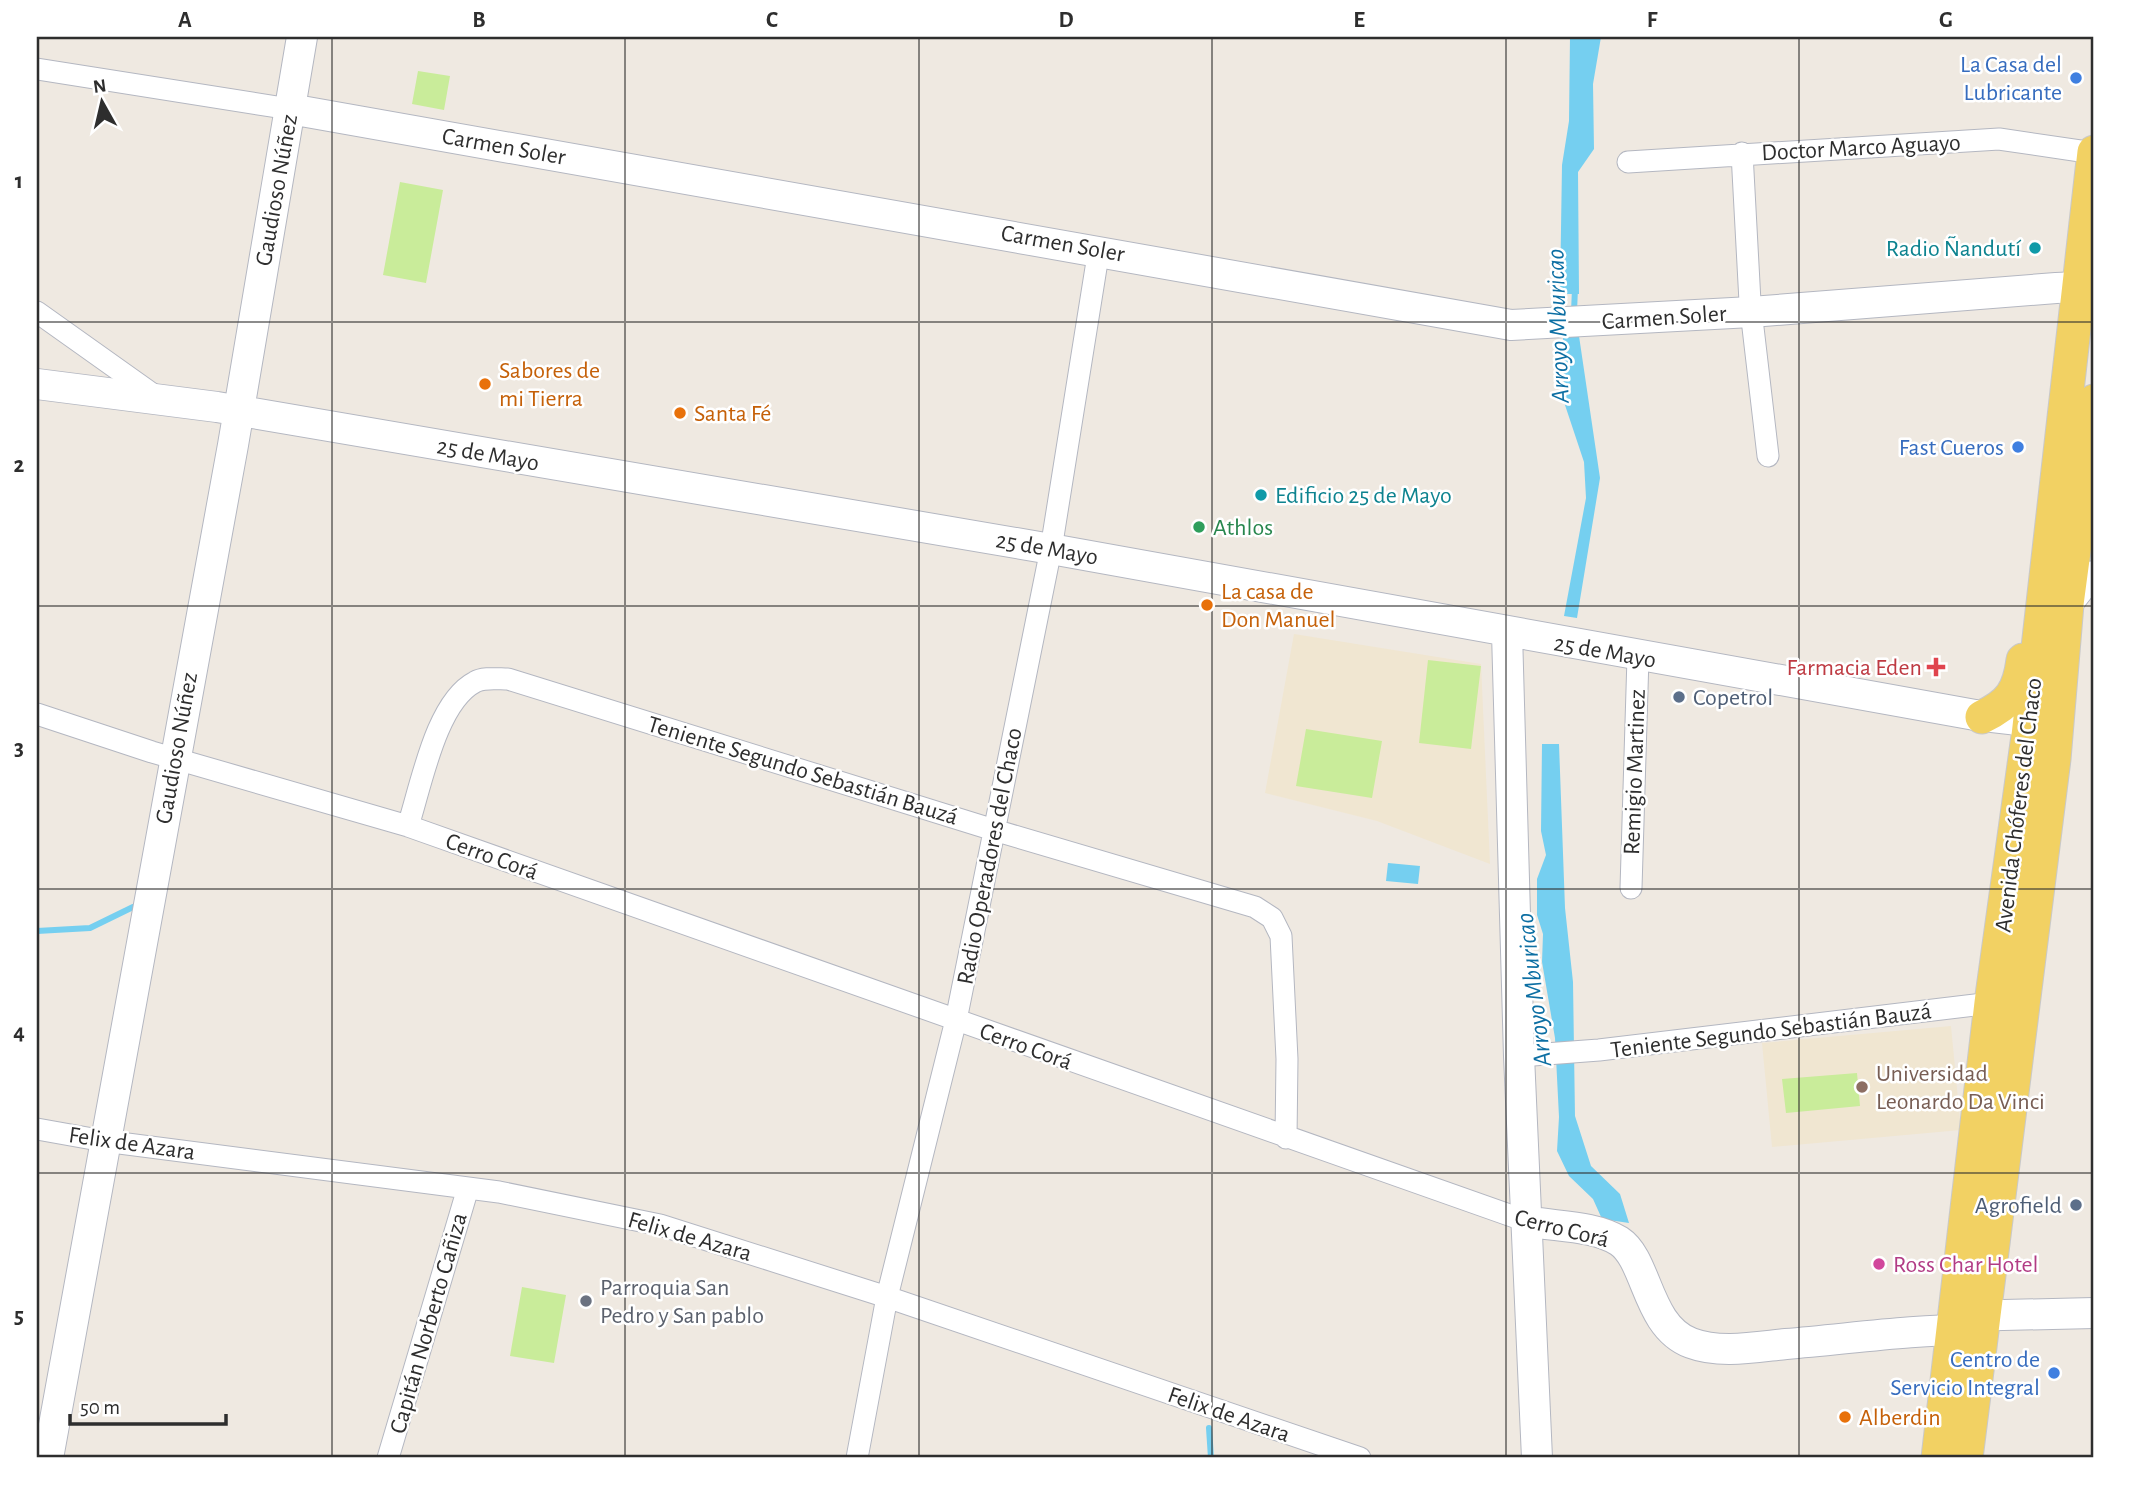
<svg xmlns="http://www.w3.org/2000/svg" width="2131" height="1495" font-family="'Alegreya Sans',sans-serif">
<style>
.education{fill:#f0e6d1}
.pitch{fill:#c9ec9a}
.water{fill:#75cff0}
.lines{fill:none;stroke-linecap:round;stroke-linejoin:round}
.stream{stroke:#75cff0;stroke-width:6}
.street-casing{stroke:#b4b7c1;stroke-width:23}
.secondary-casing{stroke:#b4b7c1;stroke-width:32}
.primary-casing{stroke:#c9c9c9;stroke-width:35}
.street{stroke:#fff;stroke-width:21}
.secondary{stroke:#fff;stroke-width:30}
.primary{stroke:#f2d163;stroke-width:33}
.grid{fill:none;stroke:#2e2e2e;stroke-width:2;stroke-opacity:0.55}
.shop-dot{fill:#3f7fe0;stroke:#fff;stroke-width:2.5}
.culture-dot{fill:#0f9aa8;stroke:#fff;stroke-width:2.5}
.food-dot{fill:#e8710a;stroke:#fff;stroke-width:2.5}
.leisure-dot{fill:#2e9e5b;stroke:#fff;stroke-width:2.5}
.health-dot{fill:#e0444e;stroke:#fff;stroke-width:2.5}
.service-dot{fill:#5c6f8a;stroke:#fff;stroke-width:2.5}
.education-dot{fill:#8d6e63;stroke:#fff;stroke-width:2.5}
.hotel-dot{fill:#d1479c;stroke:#fff;stroke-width:2.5}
.worship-dot{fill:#6b7280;stroke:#fff;stroke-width:2.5}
.labels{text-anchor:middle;stroke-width:5;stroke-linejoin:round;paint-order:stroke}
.shop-label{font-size:24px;fill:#366cbe;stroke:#fff;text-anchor:end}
.street-label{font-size:24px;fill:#2e2e2e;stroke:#fff}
.culture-label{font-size:24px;fill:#0d838f;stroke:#fff;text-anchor:end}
.food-label{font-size:24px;fill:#c56008;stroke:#fff;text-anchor:start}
.leisure-label{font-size:24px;fill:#27864d;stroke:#fff;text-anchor:start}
.health-label{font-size:24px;fill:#be3a42;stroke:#fff;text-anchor:end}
.service-label{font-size:24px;fill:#4e5e75;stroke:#fff;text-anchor:start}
.education-label{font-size:24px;fill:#785e54;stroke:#fff;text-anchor:start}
.hotel-label{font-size:24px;fill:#b23c85;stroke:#fff;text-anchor:start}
.worship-label{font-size:24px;fill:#5b616d;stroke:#fff;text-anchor:start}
.water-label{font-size:26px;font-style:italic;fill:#0d6fa3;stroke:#fff}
.neatline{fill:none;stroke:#2e2e2e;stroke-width:2.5}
.grid-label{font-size:23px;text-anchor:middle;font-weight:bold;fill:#2e2e2e}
</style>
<rect width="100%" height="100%" fill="#efe9e1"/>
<path class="education" d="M 1294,634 L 1481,664 L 1490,864 L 1377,821 L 1265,793 Z
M 1951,1026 L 1961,1130 L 1772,1147 L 1762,1043 Z"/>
<path class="pitch" d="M 418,71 L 450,76 L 444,110 L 412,104 Z
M 400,182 L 443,190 L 426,283 L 383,275 Z
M 1428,660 L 1481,666 L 1471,749 L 1419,743 Z
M 1306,729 L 1382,741 L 1372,798 L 1296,786 Z
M 1857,1073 L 1860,1106 L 1786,1113 L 1782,1079 Z
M 522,1287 L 566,1295 L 554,1363 L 510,1356 Z"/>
<path class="water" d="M 1570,37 L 1601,37 L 1593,84 L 1594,149 L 1578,172 L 1579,294 L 1560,294 L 1562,165 L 1569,121 Z
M 1579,336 L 1600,478 L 1577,618 L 1564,616 L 1586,498 L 1584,462 L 1564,402 L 1563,337 Z
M 1542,744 L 1559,744 L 1565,908 L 1573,982 L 1575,1116 L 1591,1166 L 1620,1194 L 1629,1223 L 1602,1219 L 1593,1199 L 1569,1176 L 1557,1151 L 1559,1117 L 1555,1038 L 1542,962 L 1543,934 L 1537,915 L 1537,879 L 1546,855 L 1541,831 Z
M 1388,863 L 1420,866 L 1418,884 L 1386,881 Z"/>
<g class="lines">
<path class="stream" d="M 1574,312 L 1575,288
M 37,931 L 90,928 L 133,907
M 1209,1428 L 1211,1458"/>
<g class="street-casing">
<path id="street" d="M 37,69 L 290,109
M 1742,153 L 1750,302 L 1768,456
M 1628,162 L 1999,139 L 2094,153
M 37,312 L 158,398
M 37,714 L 152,752 L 408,826 L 1526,1221
M 408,826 C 421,786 436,702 475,682 C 483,677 498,679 508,679 L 994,830 L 1255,907 L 1272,918 L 1281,936 L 1287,1059 L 1286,1138
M 1631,888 L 1638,657
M 1519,1056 L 1599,1050 L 2000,1002
M 37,1129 L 104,1141 L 499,1192 L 660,1225 L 887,1297 L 1360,1458
M 388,1458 L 468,1188
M 857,1458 L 887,1297 L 956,1020 L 1051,549 L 1099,249"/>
</g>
<g class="secondary-casing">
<path id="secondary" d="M 290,109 L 1511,325 L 1751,312 L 2056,288 L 2078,287 L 2094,293
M 37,384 L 217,407 L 1051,549 L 1975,715 L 2052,724
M 2067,604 L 2081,586 L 2094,576
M 1507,633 L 1519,1056 L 1537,1458
M 1526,1221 C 1555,1227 1593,1225 1619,1241 C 1648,1260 1646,1326 1691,1343 C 1720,1354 1756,1347 1786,1344 C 1849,1339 1913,1329 1976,1330
M 1962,1316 L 2094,1313
M 48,1458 L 233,445 L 302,37"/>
</g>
<g class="primary-casing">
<path id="primary" d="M 1982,717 C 2010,704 2019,691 2023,660
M 1938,1458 L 1991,1003 L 2028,736 L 2094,152
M 1966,1458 L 2054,759 L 2067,604 L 2094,401"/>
</g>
<use href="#street" class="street"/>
<use href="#secondary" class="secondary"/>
<use href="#primary" class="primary"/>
</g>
<path class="grid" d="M 332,37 L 332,1458M 625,37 L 625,1458M 919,37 L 919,1458M 1212,37 L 1212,1458M 1506,37 L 1506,1458M 1799,37 L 1799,1458M 37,322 L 2094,322M 37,606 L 2094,606M 37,889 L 2094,889M 37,1173 L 2094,1173"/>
<g class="shop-dot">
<circle cx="2076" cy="78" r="7"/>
<circle cx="2018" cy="447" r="7"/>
<circle cx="2054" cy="1373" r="7"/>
</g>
<g class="culture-dot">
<circle cx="2035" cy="248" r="7"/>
<circle cx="1261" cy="495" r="7"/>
</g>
<g class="food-dot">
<circle cx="485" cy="384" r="7"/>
<circle cx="680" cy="413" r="7"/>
<circle cx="1207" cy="605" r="7"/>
<circle cx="1845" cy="1417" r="7"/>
</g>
<circle class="leisure-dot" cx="1199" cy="527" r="7"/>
<path class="health-dot" d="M1932.5 656.5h7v7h7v7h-7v7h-7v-7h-7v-7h7z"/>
<g class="service-dot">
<circle cx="1679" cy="697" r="7"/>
<circle cx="2076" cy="1205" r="7"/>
</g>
<circle class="education-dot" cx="1862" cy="1087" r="7"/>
<circle class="hotel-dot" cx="1879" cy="1264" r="7"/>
<circle class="worship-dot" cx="586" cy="1301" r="7"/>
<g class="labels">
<g class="shop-label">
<text x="2062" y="72">La Casa del<tspan x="2062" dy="28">Lubricante</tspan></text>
<text x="2004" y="455">Fast Cueros</text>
<text x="2040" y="1367">Centro de<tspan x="2040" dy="28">Servicio Integral</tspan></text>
</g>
<g class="street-label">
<text transform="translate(504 146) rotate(10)" y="8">Carmen Soler</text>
<text transform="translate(1861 147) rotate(-3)" y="8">Doctor Marco Aguayo</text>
<text transform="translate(276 190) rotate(-80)" y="8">Gaudioso Núñez</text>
<text transform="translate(1063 243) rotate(10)" y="8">Carmen Soler</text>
<text transform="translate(1664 317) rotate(-4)" y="8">Carmen Soler</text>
<text transform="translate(488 454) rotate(10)" y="8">25 de Mayo</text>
<text transform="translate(1047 548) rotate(10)" y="8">25 de Mayo</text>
<text transform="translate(1605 651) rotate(10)" y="8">25 de Mayo</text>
<text transform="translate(176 748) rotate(-80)" y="8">Gaudioso Núñez</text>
<text transform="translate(803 770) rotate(17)" y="8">Teniente Segundo Sebastián Bauzá</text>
<text transform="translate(1634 772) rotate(-88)" y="8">Remigio Martinez</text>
<text transform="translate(2018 805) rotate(-83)" y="8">Avenida Chóferes del Chaco</text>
<text transform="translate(492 856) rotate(20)" y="8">Cerro Corá</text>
<text transform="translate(989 856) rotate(-79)" y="8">Radio Operadores del Chaco</text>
<text transform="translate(1771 1030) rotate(-7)" y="8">Teniente Segundo Sebastián Bauzá</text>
<text transform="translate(1026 1046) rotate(20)" y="8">Cerro Corá</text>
<text transform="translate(132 1143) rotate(8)" y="8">Felix de Azara</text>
<text transform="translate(1562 1228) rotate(14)" y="8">Cerro Corá</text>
<text transform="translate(690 1236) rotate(16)" y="8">Felix de Azara</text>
<text transform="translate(428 1323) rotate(-74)" y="8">Capitán Norberto Cañiza</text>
<text transform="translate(1229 1414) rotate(19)" y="8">Felix de Azara</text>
</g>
<g class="culture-label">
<text x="2021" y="256">Radio Ñandutí</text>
<text x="1275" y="503" text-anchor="start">Edificio 25 de Mayo</text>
</g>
<g class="food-label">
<text x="499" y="378">Sabores de<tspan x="499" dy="28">mi Tierra</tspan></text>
<text x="694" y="421">Santa Fé</text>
<text x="1221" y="599">La casa de<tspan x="1221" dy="28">Don Manuel</tspan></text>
<text x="1859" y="1425">Alberdin</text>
</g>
<g class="leisure-label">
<text x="1213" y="535">Athlos</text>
</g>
<g class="health-label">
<text x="1922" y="675">Farmacia Eden</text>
</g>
<g class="service-label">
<text x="1693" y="705">Copetrol</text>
<text x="2062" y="1213" text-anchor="end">Agrofield</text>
</g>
<g class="education-label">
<text x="1876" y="1081">Universidad<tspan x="1876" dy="28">Leonardo Da Vinci</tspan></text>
</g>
<g class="hotel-label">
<text x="1893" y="1272">Ross Char Hotel</text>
</g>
<g class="worship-label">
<text x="600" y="1295">Parroquia San<tspan x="600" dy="28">Pedro y San pablo</tspan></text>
</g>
<g class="water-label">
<text transform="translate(1557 326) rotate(-92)" y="9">Arroyo Mburicao</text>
<text transform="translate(1533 990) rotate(-97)" y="9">Arroyo Mburicao</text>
</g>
</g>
<rect width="2131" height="1495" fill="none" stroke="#ffffff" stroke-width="77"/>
<g transform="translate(102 102) rotate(352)" stroke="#ffffff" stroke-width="5" paint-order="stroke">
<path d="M0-5L12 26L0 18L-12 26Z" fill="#2e2e2e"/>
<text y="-10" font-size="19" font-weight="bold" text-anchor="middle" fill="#2e2e2e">N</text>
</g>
<path d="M70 1414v10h156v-10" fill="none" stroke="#2e2e2e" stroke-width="3.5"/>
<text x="80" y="1414" font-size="21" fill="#2e2e2e" stroke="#ffffff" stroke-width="5" paint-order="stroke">50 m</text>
<rect x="38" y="38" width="2054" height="1418" class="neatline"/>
<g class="grid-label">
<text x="185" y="27">A</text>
<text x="479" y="27">B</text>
<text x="772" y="27">C</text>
<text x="1066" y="27">D</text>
<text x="1359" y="27">E</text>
<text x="1652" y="27">F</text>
<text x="1946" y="27">G</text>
<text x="19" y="188">1</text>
<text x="19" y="472">2</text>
<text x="19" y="755">3</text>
<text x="19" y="1039">4</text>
<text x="19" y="1323">5</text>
</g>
</svg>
